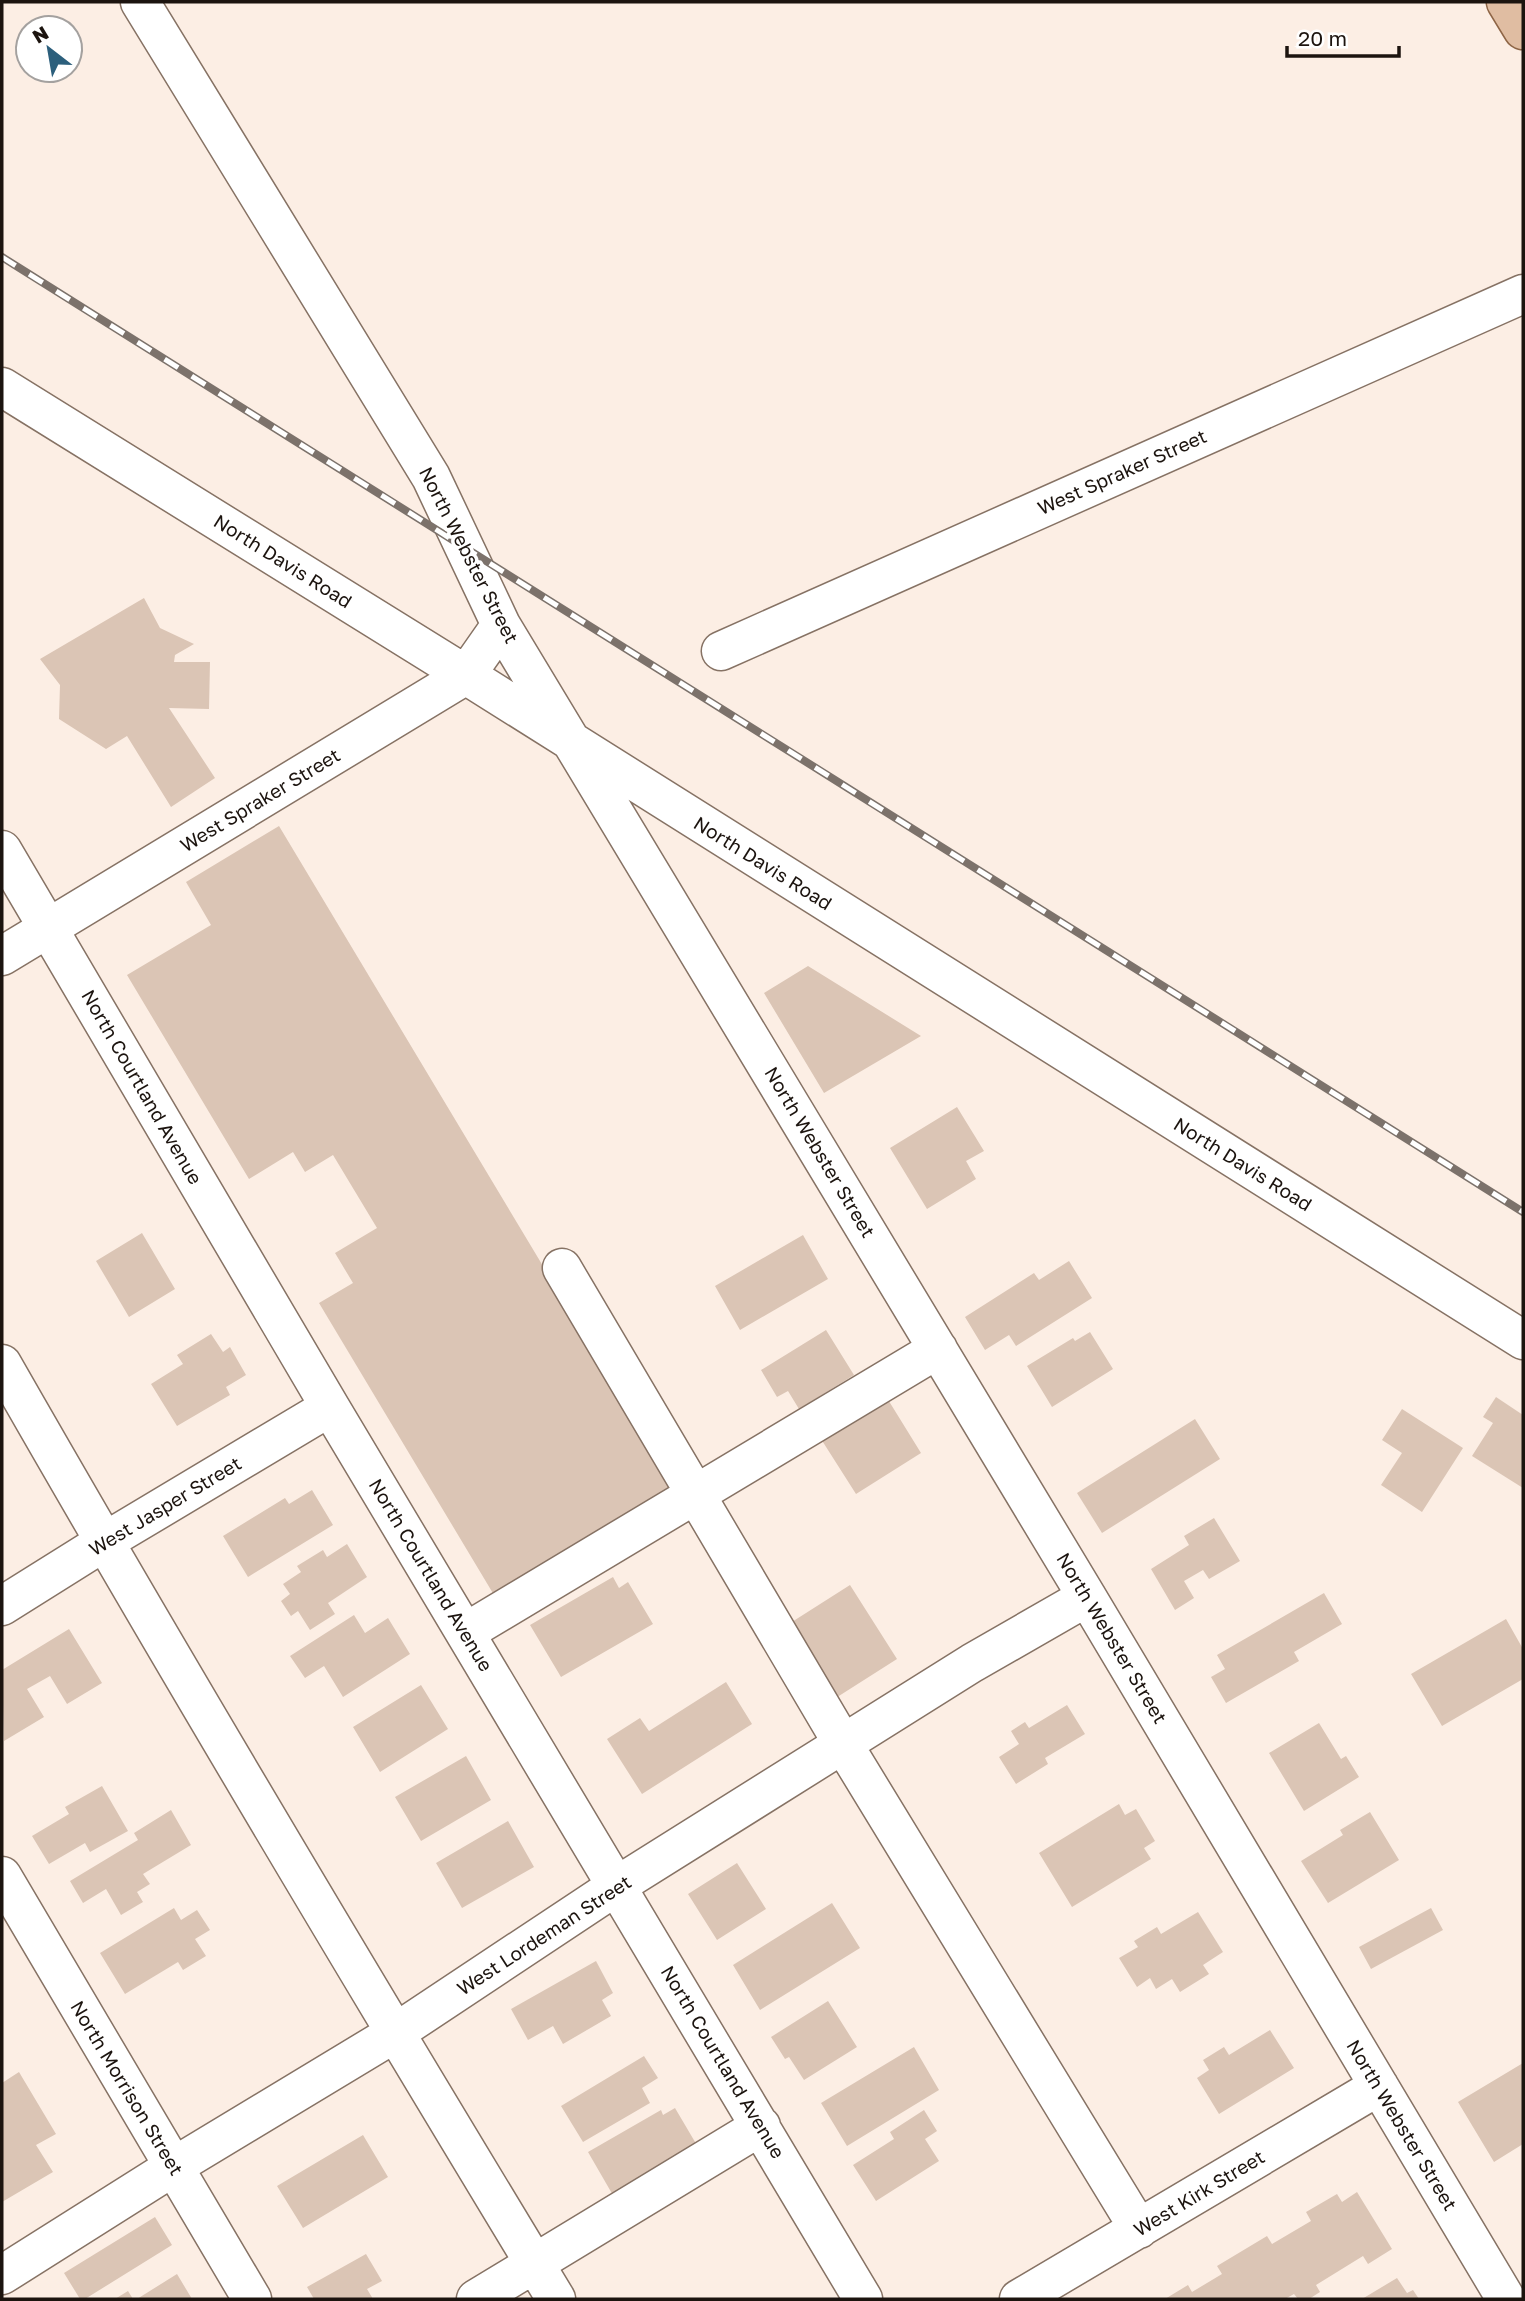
<svg xmlns="http://www.w3.org/2000/svg" width="1525" height="2301" font-family="'Golos Text',sans-serif">
<style>
.building{fill:#dbc5b5}
.lines{fill:none;stroke-linecap:round;stroke-linejoin:round}
.minor-casing{stroke:#867264;stroke-width:41}
.major-casing{stroke:#8e6546;stroke-width:41}
.minor{stroke:#fff;stroke-width:38}
.major{stroke:#e0bda2;stroke-width:38}
.rail-casing{stroke:#7c726b;stroke-width:8}
.rail{stroke:#fff;stroke-width:5;stroke-dasharray:16;stroke-linecap:butt}
.labels{text-anchor:middle;stroke-width:7;stroke-linejoin:round;paint-order:stroke}
.street-label{font-size:19px;fill:#1c140f;stroke:#fff}
</style>
<rect width="100%" height="100%" fill="#fceee4"/>
<path class="building" d="M 144,598 L 160,628 L 194,644 L 175,655 L 174,662 L 210,662 L 209,709 L 169,708 L 215,778 L 171,807 L 127,736 L 106,749 L 59,719 L 60,685 L 40,659 Z
M 279,826 L 678,1491 L 497,1600 L 319,1303 L 353,1283 L 335,1253 L 377,1228 L 333,1155 L 305,1172 L 293,1152 L 249,1179 L 127,975 L 211,925 L 186,882 Z
M 808,966 L 921,1036 L 824,1093 L 764,993 Z
M 957,1107 L 984,1151 L 966,1161 L 976,1179 L 927,1209 L 890,1148 Z
M 142,1233 L 175,1289 L 129,1317 L 96,1261 Z
M 803,1235 L 828,1279 L 740,1330 L 715,1286 Z
M 1069,1261 L 1092,1298 L 1016,1346 L 1009,1335 L 985,1350 L 965,1317 L 1034,1273 L 1039,1280 Z
M 826,1330 L 854,1375 L 799,1409 L 788,1391 L 777,1397 L 761,1370 Z
M 1090,1332 L 1113,1369 L 1052,1407 L 1027,1366 L 1073,1338 L 1075,1341 Z
M 211,1334 L 223,1352 L 230,1347 L 246,1375 L 226,1387 L 230,1395 L 177,1426 L 151,1384 L 183,1364 L 177,1355 Z
M 1496,1397 L 1523,1415 L 1523,1488 L 1472,1456 L 1493,1423 L 1483,1417 Z
M 887,1398 L 921,1453 L 856,1494 L 821,1439 Z
M 1402,1409 L 1463,1448 L 1422,1512 L 1381,1485 L 1402,1453 L 1382,1440 Z
M 1195,1419 L 1220,1459 L 1102,1533 L 1077,1493 Z
M 312,1490 L 333,1525 L 248,1577 L 223,1536 L 285,1498 L 289,1504 Z
M 1214,1518 L 1240,1561 L 1209,1579 L 1203,1570 L 1184,1581 L 1194,1598 L 1175,1610 L 1151,1569 L 1189,1545 L 1184,1536 Z
M 347,1544 L 367,1577 L 328,1603 L 335,1614 L 310,1630 L 298,1611 L 291,1616 L 281,1601 L 290,1594 L 283,1584 L 301,1572 L 297,1566 L 323,1550 L 327,1557 Z
M 613,1577 L 619,1588 L 628,1582 L 653,1624 L 561,1677 L 530,1625 Z
M 850,1585 L 897,1659 L 831,1701 L 784,1627 Z
M 1324,1593 L 1342,1624 L 1294,1652 L 1299,1661 L 1226,1703 L 1211,1677 L 1225,1669 L 1217,1655 Z
M 354,1615 L 365,1633 L 388,1618 L 410,1654 L 343,1697 L 324,1666 L 305,1678 L 290,1656 Z
M 1506,1619 L 1523,1649 L 1523,1679 L 1442,1726 L 1411,1674 Z
M 69,1629 L 102,1683 L 67,1704 L 50,1676 L 27,1689 L 44,1717 L 4,1741 L 2,1670 Z
M 726,1682 L 752,1724 L 642,1794 L 607,1739 L 640,1718 L 649,1731 Z
M 421,1685 L 448,1729 L 380,1772 L 353,1727 Z
M 1067,1705 L 1085,1734 L 1045,1758 L 1048,1764 L 1016,1784 L 999,1757 L 1019,1744 L 1011,1731 L 1025,1722 L 1029,1728 Z
M 1319,1723 L 1341,1759 L 1346,1756 L 1359,1777 L 1304,1811 L 1269,1753 Z
M 466,1756 L 491,1800 L 421,1841 L 395,1797 Z
M 102,1786 L 128,1831 L 90,1852 L 85,1843 L 49,1864 L 32,1836 L 69,1814 L 65,1807 Z
M 1119,1804 L 1125,1815 L 1136,1809 L 1155,1841 L 1144,1848 L 1151,1859 L 1072,1907 L 1039,1853 Z
M 171,1810 L 191,1845 L 143,1874 L 150,1884 L 137,1892 L 143,1902 L 121,1915 L 106,1889 L 83,1903 L 70,1881 L 138,1840 L 134,1833 Z
M 1370,1812 L 1399,1860 L 1328,1903 L 1301,1861 L 1343,1835 L 1340,1830 Z
M 508,1821 L 534,1867 L 462,1908 L 436,1863 Z
M 737,1863 L 766,1909 L 717,1940 L 688,1894 Z
M 832,1903 L 860,1948 L 760,2010 L 733,1965 Z
M 174,1908 L 181,1920 L 197,1910 L 210,1930 L 195,1939 L 206,1956 L 183,1970 L 178,1962 L 125,1994 L 100,1953 Z
M 1431,1908 L 1443,1930 L 1371,1969 L 1359,1947 Z
M 1198,1912 L 1223,1952 L 1203,1965 L 1209,1974 L 1180,1992 L 1172,1979 L 1156,1989 L 1150,1978 L 1137,1987 L 1119,1958 L 1138,1947 L 1134,1941 L 1157,1927 L 1161,1934 Z
M 596,1961 L 613,1993 L 602,2000 L 611,2016 L 563,2044 L 553,2026 L 528,2040 L 511,2009 Z
M 828,2001 L 857,2047 L 804,2080 L 789,2057 L 785,2059 L 771,2037 Z
M 1270,2030 L 1294,2068 L 1219,2114 L 1197,2078 L 1209,2070 L 1203,2060 L 1224,2047 L 1229,2055 Z
M 914,2047 L 939,2090 L 847,2146 L 821,2103 Z
M 644,2056 L 658,2078 L 642,2088 L 650,2103 L 583,2142 L 561,2106 Z
M 1523,2063 L 1523,2144 L 1494,2162 L 1458,2102 Z
M 19,2072 L 56,2134 L 36,2145 L 53,2172 L 2,2202 L 2,2083 Z
M 675,2108 L 698,2147 L 614,2197 L 588,2152 L 661,2110 L 663,2115 Z
M 924,2110 L 937,2131 L 925,2139 L 939,2161 L 876,2201 L 853,2165 L 894,2139 L 890,2132 Z
M 363,2135 L 388,2177 L 303,2228 L 277,2186 Z
M 1357,2192 L 1392,2249 L 1368,2264 L 1363,2256 L 1316,2285 L 1320,2292 L 1309,2299 L 1298,2299 L 1294,2294 L 1285,2299 L 1165,2299 L 1188,2285 L 1192,2292 L 1222,2274 L 1217,2266 L 1267,2236 L 1272,2244 L 1311,2221 L 1306,2212 L 1337,2194 L 1342,2202 Z
M 155,2217 L 172,2245 L 85,2299 L 80,2299 L 64,2273 Z
M 366,2254 L 382,2281 L 367,2289 L 373,2299 L 314,2299 L 307,2287 Z
M 177,2274 L 192,2299 L 137,2299 Z
M 1397,2278 L 1407,2293 L 1413,2290 L 1419,2299 L 1362,2299 Z
M 128,2291 L 133,2299 L 115,2299 Z"/>
<g class="lines">
<g class="minor-casing">
<path id="minor" d="M 140,2 L 431,477 L 501,625 L 1087,1597 L 1506,2299
M 2,387 L 466,675 L 1523,1340
M 721,651 L 1523,294
M 2,850 L 330,1407 L 863,2299
M 2,956 L 466,675 L 501,625
M 562,1268 L 843,1744 L 1139,2229
M 2,1364 C 182,1679 368,1989 556,2299
M 2,1606 L 104,1542 L 330,1407
M 466,1632 L 938,1349
M 2,1876 L 252,2299
M 2,2275 L 173,2167 L 395,2033 L 618,1885 L 972,1663 L 1087,1597
M 476,2299 L 761,2126
M 1019,2299 L 1379,2086"/>
</g>
<g class="major-casing">
<path id="major" d="M 1506,2 L 1523,30"/>
</g>
<use href="#minor" class="minor"/>
<use href="#major" class="major"/>
<g class="rail-casing">
<path id="rail" d="M 2,257 L 1523,1212"/>
</g>
<use href="#rail" class="rail"/>
</g>
<g class="labels">
<g class="street-label">
<text transform="translate(1122 472) rotate(-24)" y="7">West Spraker Street</text>
<text transform="translate(469 555) rotate(63)" y="7">North Webster Street</text>
<text transform="translate(283 561) rotate(32)" y="7">North Davis Road</text>
<text transform="translate(260 800) rotate(-31)" y="7">West Spraker Street</text>
<text transform="translate(763 863) rotate(32)" y="7">North Davis Road</text>
<text transform="translate(142 1087) rotate(60)" y="7">North Courtland Avenue</text>
<text transform="translate(820 1152) rotate(59)" y="7">North Webster Street</text>
<text transform="translate(1243 1164) rotate(32)" y="7">North Davis Road</text>
<text transform="translate(165 1506) rotate(-31)" y="7">West Jasper Street</text>
<text transform="translate(431 1575) rotate(59)" y="7">North Courtland Avenue</text>
<text transform="translate(1112 1638) rotate(59)" y="7">North Webster Street</text>
<text transform="translate(544 1935) rotate(-33)" y="7">West Lordeman Street</text>
<text transform="translate(723 2062) rotate(59)" y="7">North Courtland Avenue</text>
<text transform="translate(127 2088) rotate(59)" y="7">North Morrison Street</text>
<text transform="translate(1402 2125) rotate(59)" y="7">North Webster Street</text>
<text transform="translate(1199 2193) rotate(-31)" y="7">West Kirk Street</text>
</g>
</g>
<rect width="1525" height="2301" fill="none" stroke="#1c140f" stroke-width="7"/>
<g transform="translate(49 49) rotate(329)"><circle r="33" fill="#ffffff" stroke="#a4a19f" stroke-width="2"/>
<path d="M0-5L12 26L0 18L-12 26Z" fill="#2c5f7c"/>
<text y="-10" font-size="19" font-weight="bold" text-anchor="middle" fill="#1c140f">N</text>
</g>
<path d="M1287 46v10h112v-10" fill="none" stroke="#1c140f" stroke-width="3.5"/>
<text x="1298" y="46" font-size="21" fill="#1c140f" stroke="#ffffff" stroke-width="5" paint-order="stroke">20 m</text>
</svg>
